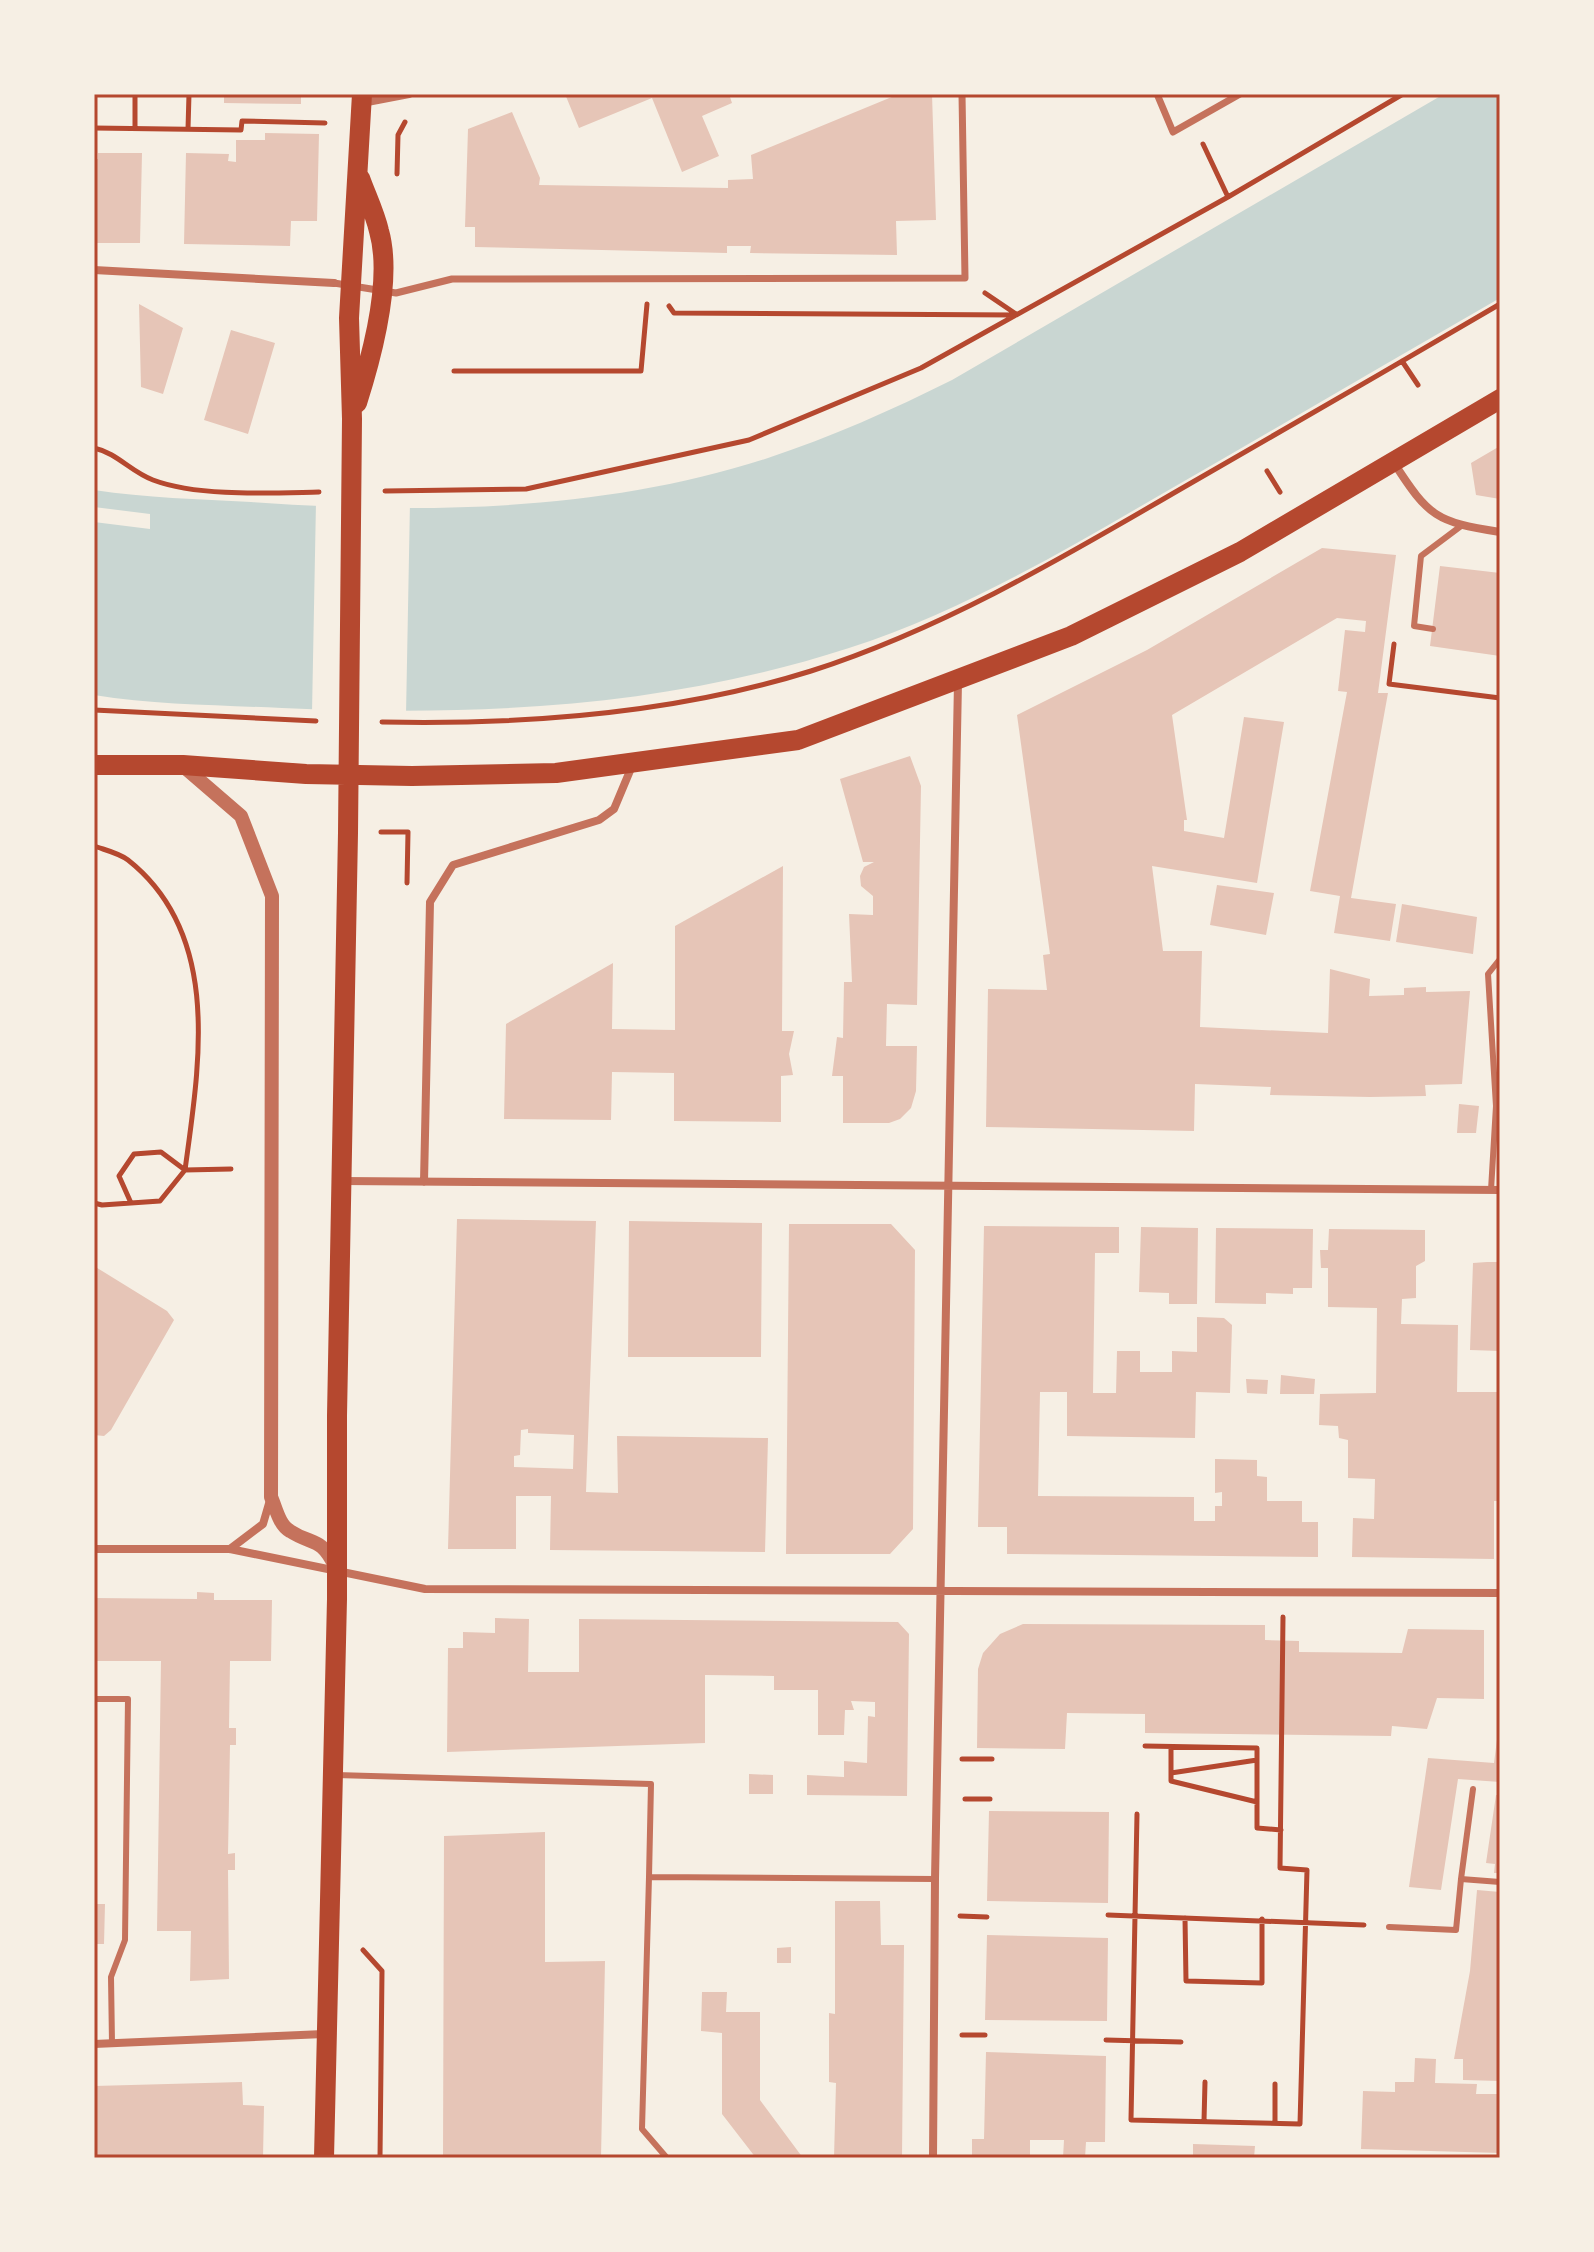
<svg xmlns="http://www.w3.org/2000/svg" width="1594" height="2252" font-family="Lato,sans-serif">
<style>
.water{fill:#c9d6d2}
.pier{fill:#f6efe4}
.building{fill:#e6c5b7;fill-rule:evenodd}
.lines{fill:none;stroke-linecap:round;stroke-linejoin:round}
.path{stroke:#b5482f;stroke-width:5}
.service{stroke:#c5725c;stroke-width:6}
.pedestrian{stroke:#c5725c;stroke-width:7}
.minor{stroke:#c5725c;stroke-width:8}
.tertiary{stroke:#c5725c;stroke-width:14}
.primary{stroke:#b5482f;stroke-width:20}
.neatline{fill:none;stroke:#b5482f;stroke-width:3}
</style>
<rect width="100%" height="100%" fill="#f6efe4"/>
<path class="water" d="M 1444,94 L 1500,94 L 1500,298 C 1389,362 1278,427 1167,491 C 1065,550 962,612 849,648 C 661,709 478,716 282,708 C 219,705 156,705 94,695 L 94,490 C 146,498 199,499 251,502 C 423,514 603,512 768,458 C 831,437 892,410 952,380 Z"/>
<path class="pier" d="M 316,502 L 410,502 L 406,715 L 312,713 Z
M 94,507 L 150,514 L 150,529 L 94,522 Z"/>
<path class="building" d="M 224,94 L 301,94 L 301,104 L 224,103 Z
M 565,94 L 729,94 L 732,103 L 702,116 L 719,156 L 682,172 L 652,98 L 579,128 Z
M 899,94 L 932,94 L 936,220 L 896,221 L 897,255 L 750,253 L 751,246 L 727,246 L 727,253 L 475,247 L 475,227 L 465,227 L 468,129 L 512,112 L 540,178 L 539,185 L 728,188 L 728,180 L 753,179 L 751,155 Z
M 265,133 L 319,134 L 317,221 L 291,221 L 290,246 L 184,244 L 186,153 L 229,154 L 228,161 L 236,162 L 236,140 L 265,140 Z
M 98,153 L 142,153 L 140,243 L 94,243 L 94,159 L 98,159 Z
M 139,304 L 183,328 L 163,394 L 141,387 Z
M 231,330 L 275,343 L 248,434 L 204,420 Z
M 1500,446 L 1500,499 L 1476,495 L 1471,463 Z
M 1322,548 L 1396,555 L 1378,693 L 1388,693 L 1351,898 L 1396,904 L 1390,941 L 1334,933 L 1340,896 L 1310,891 L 1347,692 L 1338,691 L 1345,630 L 1365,632 L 1366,621 L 1337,618 L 1172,715 L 1187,820 L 1184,820 L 1184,831 L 1224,838 L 1244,717 L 1284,722 L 1257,883 L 1152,866 L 1163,951 L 1202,951 L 1200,1027 L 1328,1033 L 1330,969 L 1370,979 L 1369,996 L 1404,995 L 1404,988 L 1426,987 L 1426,992 L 1470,991 L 1462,1084 L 1425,1085 L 1426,1096 L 1370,1097 L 1270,1095 L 1271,1087 L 1195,1084 L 1194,1131 L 986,1127 L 988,989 L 1047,990 L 1043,955 L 1050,954 L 1017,715 L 1147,650 Z
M 1440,566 L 1500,573 L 1500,656 L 1430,646 Z
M 910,756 L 921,786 L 917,1005 L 887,1004 L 886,1046 L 917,1046 L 916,1091 L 911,1108 L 900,1119 L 889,1123 L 843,1123 L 843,1076 L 832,1076 L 837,1037 L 843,1038 L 844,982 L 852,982 L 849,914 L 873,915 L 873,896 L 861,886 L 860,876 L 864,867 L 874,862 L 863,862 L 840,779 Z
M 783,866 L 782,1031 L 794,1031 L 789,1054 L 793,1075 L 781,1076 L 781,1122 L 674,1121 L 674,1073 L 612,1072 L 611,1120 L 504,1119 L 506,1024 L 613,963 L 612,1029 L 675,1030 L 675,926 Z
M 1217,885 L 1274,893 L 1266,935 L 1210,925 Z
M 1402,904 L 1477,917 L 1473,954 L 1396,942 Z
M 1459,1104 L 1479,1106 L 1476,1133 L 1457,1133 Z
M 457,1219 L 596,1221 L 586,1492 L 618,1493 L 617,1436 L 768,1438 L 765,1552 L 550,1550 L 551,1496 L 516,1496 L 516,1549 L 448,1549 ZM 528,1429 L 528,1433 L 574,1435 L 573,1469 L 514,1467 L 514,1456 L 520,1455 L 521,1430 Z
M 629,1221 L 762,1223 L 761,1357 L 628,1357 Z
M 789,1224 L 891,1224 L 915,1250 L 913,1529 L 890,1554 L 786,1554 Z
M 984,1226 L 1119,1227 L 1119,1253 L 1095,1253 L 1093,1393 L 1116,1393 L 1117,1351 L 1140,1351 L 1140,1372 L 1172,1372 L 1172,1351 L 1197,1352 L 1197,1317 L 1224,1318 L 1232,1325 L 1230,1393 L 1196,1392 L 1195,1438 L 1067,1436 L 1067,1392 L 1040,1392 L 1038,1496 L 1194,1497 L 1194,1521 L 1215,1521 L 1215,1506 L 1222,1506 L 1222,1492 L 1215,1493 L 1215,1459 L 1257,1460 L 1257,1476 L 1267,1477 L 1267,1501 L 1302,1501 L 1302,1522 L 1318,1522 L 1318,1557 L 1007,1554 L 1007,1527 L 978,1527 Z
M 1141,1227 L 1198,1228 L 1197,1304 L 1169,1304 L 1169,1293 L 1139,1292 Z
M 1216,1228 L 1313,1229 L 1312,1288 L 1293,1288 L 1293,1294 L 1266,1293 L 1266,1304 L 1215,1303 Z
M 1329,1229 L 1425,1230 L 1425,1261 L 1416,1266 L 1416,1298 L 1402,1299 L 1401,1324 L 1458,1325 L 1457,1392 L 1500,1392 L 1500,1501 L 1494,1501 L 1494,1559 L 1352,1557 L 1353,1518 L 1374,1519 L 1375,1479 L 1348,1478 L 1348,1440 L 1339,1438 L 1338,1426 L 1319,1425 L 1320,1394 L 1376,1393 L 1377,1308 L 1328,1307 L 1328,1268 L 1321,1268 L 1320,1250 L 1328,1250 Z
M 1487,1262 L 1500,1262 L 1500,1351 L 1470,1350 L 1473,1263 Z
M 94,1266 L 167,1311 L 174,1320 L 111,1430 L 104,1436 L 94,1435 Z
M 1281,1375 L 1315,1379 L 1314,1394 L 1280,1394 Z
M 1246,1379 L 1268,1380 L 1267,1394 L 1247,1393 Z
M 197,1592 L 214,1593 L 214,1600 L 272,1600 L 271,1661 L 230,1661 L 229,1728 L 236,1728 L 236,1745 L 230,1745 L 228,1854 L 235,1853 L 235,1870 L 228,1870 L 229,1979 L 190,1981 L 191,1931 L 157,1931 L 161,1661 L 94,1661 L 94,1598 L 197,1599 Z
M 495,1618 L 529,1619 L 528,1672 L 579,1672 L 579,1619 L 898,1622 L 909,1634 L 907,1796 L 807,1795 L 807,1775 L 844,1777 L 844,1761 L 867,1763 L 868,1716 L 875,1717 L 875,1702 L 851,1701 L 854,1710 L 845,1710 L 844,1735 L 818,1735 L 818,1690 L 774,1690 L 774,1676 L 705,1675 L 705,1743 L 447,1752 L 448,1648 L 463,1648 L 463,1632 L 495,1633 Z
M 1023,1624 L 1265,1625 L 1265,1640 L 1299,1641 L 1299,1652 L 1402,1653 L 1408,1629 L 1484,1630 L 1484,1699 L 1437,1698 L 1427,1729 L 1392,1726 L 1391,1736 L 1145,1733 L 1145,1714 L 1067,1713 L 1065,1749 L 977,1748 L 978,1669 L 983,1653 L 1000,1634 Z
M 1499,1724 L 1500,1782 L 1458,1779 L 1441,1890 L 1409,1887 L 1428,1758 L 1494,1763 Z
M 749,1774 L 773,1775 L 773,1794 L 749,1794 Z
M 1496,1795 L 1500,1795 L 1500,1873 L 1494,1873 L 1495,1864 L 1486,1863 Z
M 989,1811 L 1109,1812 L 1108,1903 L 987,1901 Z
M 545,1832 L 545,1962 L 605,1961 L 601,2158 L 443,2158 L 444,1836 Z
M 1477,1890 L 1500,1892 L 1500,2081 L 1463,2080 L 1463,2059 L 1454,2059 L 1470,1971 Z
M 835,1901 L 880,1901 L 881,1945 L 904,1945 L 902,2158 L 834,2158 L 836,2083 L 829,2082 L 829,2013 L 835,2014 Z
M 94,1904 L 105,1904 L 104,1944 L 94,1944 Z
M 987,1935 L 1108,1938 L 1107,2021 L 985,2020 Z
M 791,1947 L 791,1963 L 777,1963 L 777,1948 Z
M 702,1992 L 727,1992 L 726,2012 L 760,2012 L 760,2100 L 803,2158 L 756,2158 L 722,2114 L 722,2033 L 701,2031 Z
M 986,2052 L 1106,2056 L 1105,2142 L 1086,2142 L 1085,2158 L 1063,2158 L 1064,2140 L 1030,2140 L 1030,2158 L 972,2158 L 972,2139 L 984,2139 Z
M 1415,2058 L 1436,2059 L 1435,2083 L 1477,2084 L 1476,2094 L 1500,2094 L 1500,2153 L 1361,2149 L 1363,2091 L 1395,2092 L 1395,2082 L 1414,2082 Z
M 242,2082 L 243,2105 L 264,2106 L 263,2158 L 94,2158 L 94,2086 Z
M 1193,2144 L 1255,2146 L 1254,2158 L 1193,2158 Z"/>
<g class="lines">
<path class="path" d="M 94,128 L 241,130 L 242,121 L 325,123
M 135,128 L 135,94
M 188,129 L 189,94
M 1203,144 L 1228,197
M 397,174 L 398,135 L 405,122
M 985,293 L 1016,314
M 669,306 L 674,313 L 1016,315
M 1402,361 L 1418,385
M 454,371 L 641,371 L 647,304
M 94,448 C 117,453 131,472 153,480 C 198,497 270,493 319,492
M 1267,471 L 1280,492
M 385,491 L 526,489 L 749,440 L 921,368 L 1228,197 L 1403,94
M 1394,644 L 1389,684 L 1500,698
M 94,710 L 316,721
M 382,722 C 525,725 674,714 811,671 C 939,630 1057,561 1172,494 C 1282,431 1391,368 1500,304
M 381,832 L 408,832 L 407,883
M 94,846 C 105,850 119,853 128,860 C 223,935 199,1066 185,1170 L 231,1169
M 94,1203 L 102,1205 L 160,1201 L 185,1170 L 161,1152 L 134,1154 L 119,1176 L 131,1203
M 1145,1746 L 1257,1748 L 1257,1828 L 1281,1830
M 962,1759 L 992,1759
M 1257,1760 L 1171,1773 L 1171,1781 L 1257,1802
M 1171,1773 L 1171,1747
M 965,1799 L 990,1799
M 1137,1814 L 1131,2120 L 1300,2124 L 1307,1870 L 1280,1868 L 1283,1617
M 1108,1915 L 1364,1925
M 960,1916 L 987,1917
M 1185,1918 L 1186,1981 L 1262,1983 L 1262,1919
M 363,1950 L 382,1971 L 380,2158
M 962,2035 L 985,2035
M 1106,2040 L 1181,2042
M 1275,2084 L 1275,2123
M 1204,2121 L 1205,2082"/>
<path class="service" d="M 1433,629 L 1414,626 L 1421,556 L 1461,526
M 1491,1190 L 1496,1106 L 1488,974 L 1500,959
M 94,1699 L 128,1699 L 125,1940 L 111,1977 L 112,2043
M 336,1775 L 651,1784 L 649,1877
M 1461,1879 L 1473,1789
M 1389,1927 L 1456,1930 L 1461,1879 L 1500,1882
M 667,2158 L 642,2129 L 649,1877 L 935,1879"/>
<path class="pedestrian" d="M 1157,94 L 1173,132 L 1240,94
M 334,283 L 396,293 L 452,279 L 965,278 L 962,94"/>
<path class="minor" d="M 362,103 L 409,94
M 94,270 L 334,283
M 1394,463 C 1429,517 1436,522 1500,532
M 343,1181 L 1500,1190
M 424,1182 L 430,902 L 453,865 L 599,820 L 614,809 L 632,766
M 94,1549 L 230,1549 L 425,1589 L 1500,1593
M 230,1549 L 263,1524 L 270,1500
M 94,2044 L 324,2034
M 933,2158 L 935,1879 L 958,682"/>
<path class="tertiary" d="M 183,766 L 241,816 L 272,896 L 271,1497 C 276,1508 279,1525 290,1531 C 313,1546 320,1536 335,1566"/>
<path class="primary" d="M 357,403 C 372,356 393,280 379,231 C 375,213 366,195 360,178
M 94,765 L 183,765 L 306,774 L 412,776 L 556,773 L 798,740 L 1071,636 L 1240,552 L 1500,399
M 324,2158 L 337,1599 L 337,1416 L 348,833 L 352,419 L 349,318 L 362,94"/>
</g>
<rect width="1594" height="2252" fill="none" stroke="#f6efe4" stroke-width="192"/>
<rect x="96" y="96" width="1402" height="2060" class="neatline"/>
</svg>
